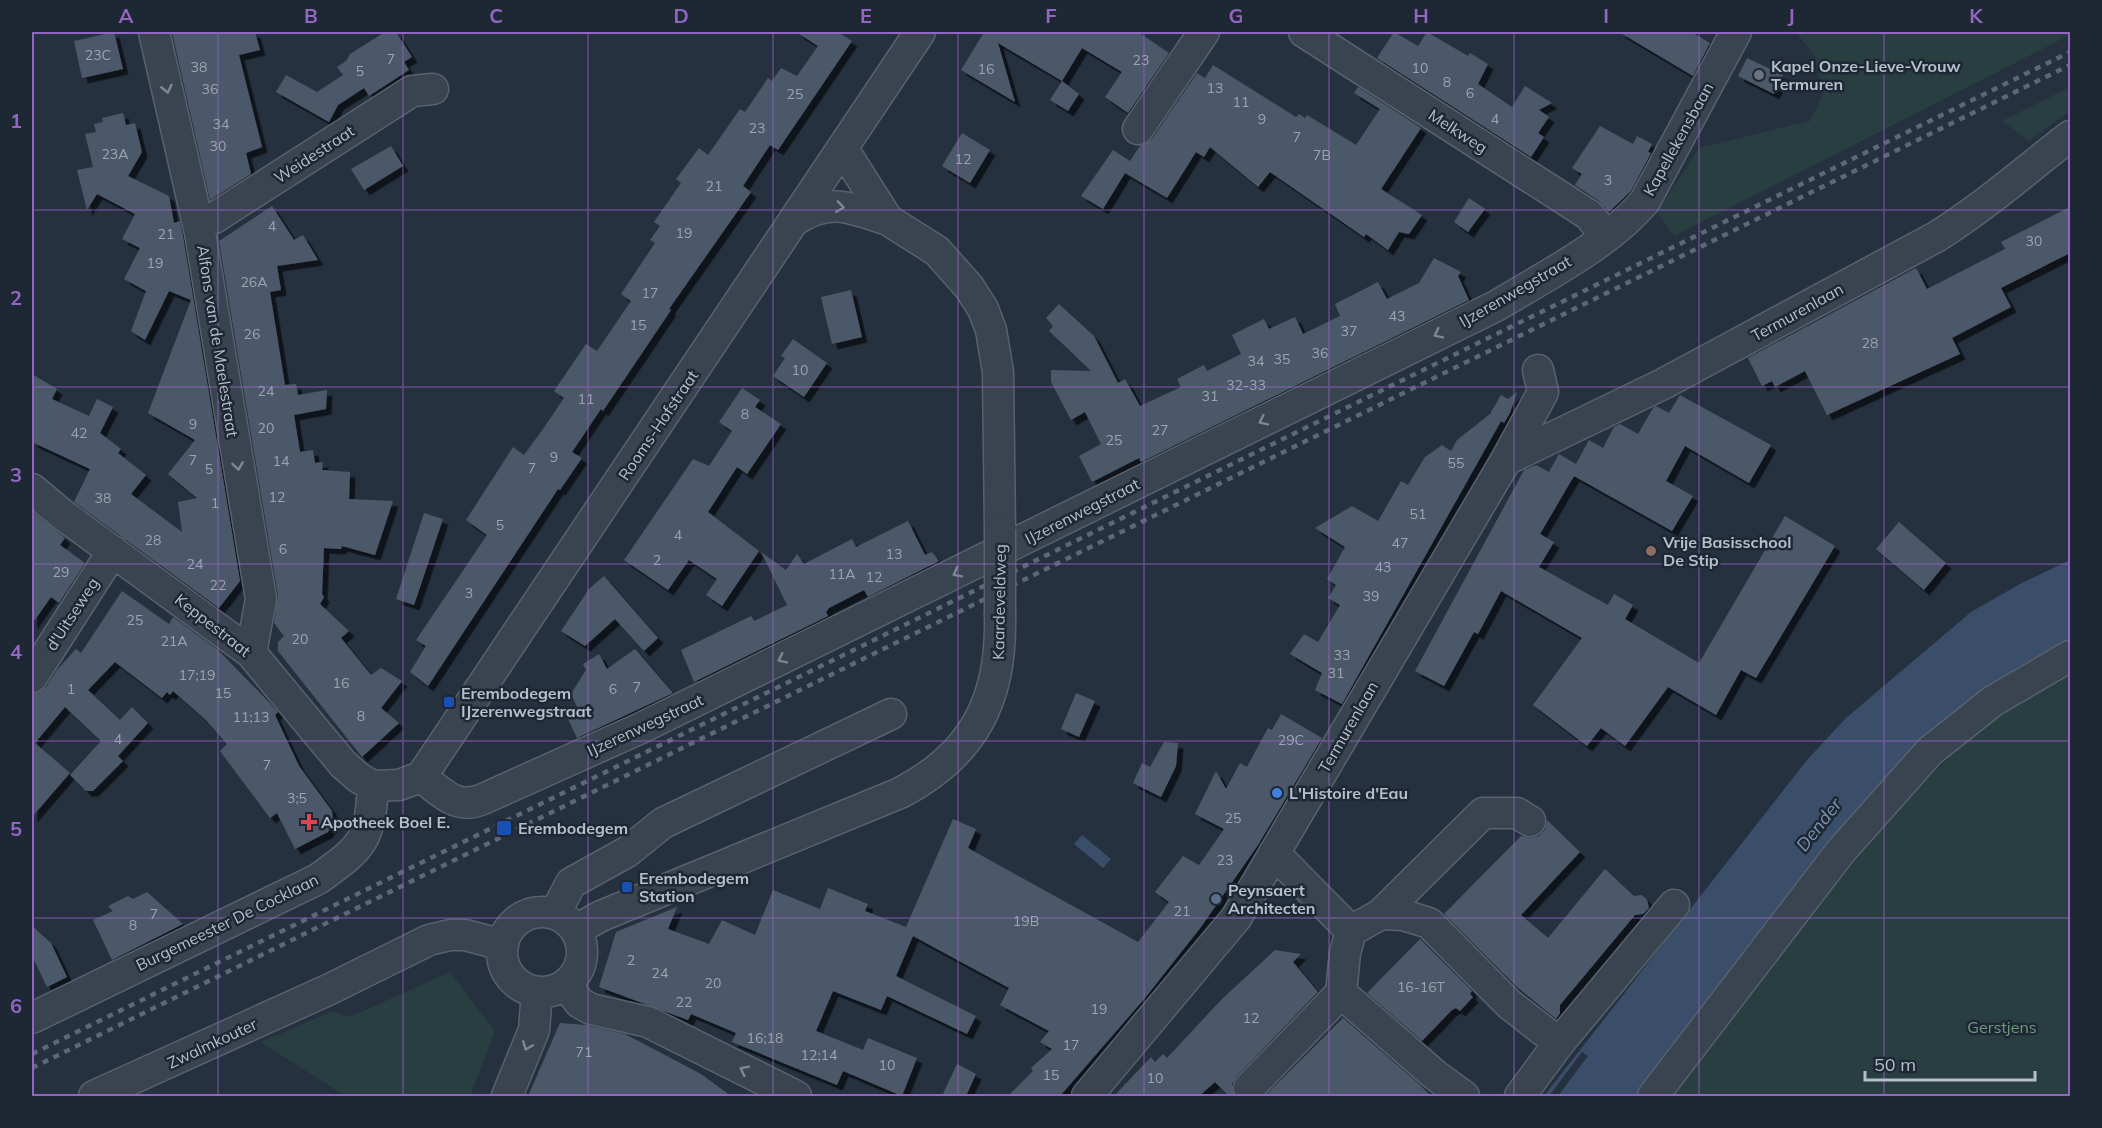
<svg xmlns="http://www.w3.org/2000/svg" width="2102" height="1128" font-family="Mulish,sans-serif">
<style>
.green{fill:#283e41}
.water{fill:#3b4e69}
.pier{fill:#263140}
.building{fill:#4c5869;filter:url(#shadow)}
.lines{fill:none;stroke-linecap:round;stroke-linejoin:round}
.minor-casing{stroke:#58616e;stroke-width:33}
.minor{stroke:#3a4350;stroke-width:30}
.rail{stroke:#5c6777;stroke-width:4.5;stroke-dasharray:6 6;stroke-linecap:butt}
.minor-bridge-casing{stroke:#58616e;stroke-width:33;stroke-linecap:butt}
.minor-bridge{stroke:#3a4350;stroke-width:30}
.oneway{stroke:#7e8794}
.grid{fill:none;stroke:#9366c4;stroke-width:1.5;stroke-opacity:0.55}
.worship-dot{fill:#6b7280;stroke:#1e2835;stroke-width:2}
.education-dot{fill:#8d6e63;stroke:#1e2835;stroke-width:2}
.transit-dot{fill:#1a4fb4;stroke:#1e2835;stroke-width:2}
.shop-dot{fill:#3f7fe0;stroke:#1e2835;stroke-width:2}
.health-dot{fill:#e0444e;stroke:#1e2835;stroke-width:2}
.service-dot{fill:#5c6f8a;stroke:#1e2835;stroke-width:2}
.labels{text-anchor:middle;stroke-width:5;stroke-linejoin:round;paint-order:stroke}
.number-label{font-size:14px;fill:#9ca4b2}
.poi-label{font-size:16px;font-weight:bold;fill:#b6becb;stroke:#1e2835;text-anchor:start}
.street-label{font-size:16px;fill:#b6becb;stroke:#1e2835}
.park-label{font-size:16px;fill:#6d9b78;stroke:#1e2835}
.water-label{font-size:18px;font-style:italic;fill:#7e94b2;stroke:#1e2835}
.neatline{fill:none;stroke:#9366c4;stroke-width:2}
.grid-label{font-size:20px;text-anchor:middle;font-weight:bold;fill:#9366c4}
</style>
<defs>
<filter id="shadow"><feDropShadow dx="5.5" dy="5.5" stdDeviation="0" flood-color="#0009"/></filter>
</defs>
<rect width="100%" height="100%" fill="#263140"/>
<path class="green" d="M 1796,32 L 2070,32 L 2070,35 L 1674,236 L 1657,212 L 1699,148 L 1810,121 L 1823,95 L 1815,57 Z
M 2070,87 L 2070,111 L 2029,141 L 2002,121 Z
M 2070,673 L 2070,1096 L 1663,1096 C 1705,1041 1751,988 1795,934 C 1874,838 1955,726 2070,673 Z
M 450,972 L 495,1031 L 470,1096 L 345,1096 L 261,1042 L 333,1011 L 350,1017 Z"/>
<path class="water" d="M 2070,560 L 2070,641 L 2025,663 L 1972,699 L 1637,1096 L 1544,1096 L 1807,760 L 1846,718 L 1971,612 L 2020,584 Z
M 1082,835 L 1111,859 L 1103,868 L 1074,844 Z"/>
<path class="pier" d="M 1582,1052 L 1588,1056 L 1558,1096 L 1549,1096 Z"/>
<path class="building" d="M 114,32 L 123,69 L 82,78 L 74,41 Z
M 172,32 L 255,32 L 260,50 L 239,55 L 262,147 L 246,153 L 251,174 L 210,200 Z
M 385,32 L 396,32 L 412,57 L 404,62 L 409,70 L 369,96 L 364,88 L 338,105 L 329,122 L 276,92 L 286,75 L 317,92 L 343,75 L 337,67 L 346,61 L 350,54 Z
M 796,32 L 838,32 L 852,41 L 778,150 L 770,145 L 743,186 L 751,192 L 669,309 L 671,310 L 603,411 L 601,409 L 572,452 L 582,458 L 560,490 L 558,489 L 428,686 L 410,672 L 426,646 L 416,640 L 487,535 L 466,520 L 513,447 L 524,455 L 543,429 L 564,398 L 554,391 L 586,344 L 597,351 L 631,301 L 621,294 L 655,243 L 650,240 L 660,226 L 654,222 L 681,183 L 676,179 L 699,148 L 708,155 L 740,109 L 745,112 L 768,78 L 772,81 L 781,68 L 797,76 L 818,46 Z
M 978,32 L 1138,32 L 1169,53 L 1128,113 L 1105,97 L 1122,72 L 1082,48 L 1062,81 L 998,43 L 1015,102 L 961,70 L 983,34 Z
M 1394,32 L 1418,46 L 1427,32 L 1468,56 L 1470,53 L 1488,64 L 1478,84 L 1512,107 L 1525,86 L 1552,103 L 1539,110 L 1549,117 L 1538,133 L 1544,137 L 1531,157 L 1377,58 Z
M 1619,32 L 1691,32 L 1710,43 L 1693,76 Z
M 1747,58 L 1783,75 L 1774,94 L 1738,76 Z
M 1213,65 L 1296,117 L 1299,114 L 1305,118 L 1307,115 L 1356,145 L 1380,109 L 1354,93 L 1358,87 L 1421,128 L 1381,189 L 1422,215 L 1409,234 L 1399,232 L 1388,250 L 1366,234 L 1364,237 L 1270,172 L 1258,187 L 1210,147 L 1204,157 L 1196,152 L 1167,198 L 1125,173 L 1103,209 L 1081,196 L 1113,150 L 1130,161 L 1140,146 L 1152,139 L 1197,73 L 1205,78 Z
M 1062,81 L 1079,94 L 1068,111 L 1050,100 Z
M 123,113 L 126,125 L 135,123 L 142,152 L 128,176 L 169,196 L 174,223 L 180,221 L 183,236 L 240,581 L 219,608 L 74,502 L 90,469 L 32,442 L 32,374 L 57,389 L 52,399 L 89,416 L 97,399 L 113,407 L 100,433 L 121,449 L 118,453 L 146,475 L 131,494 L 182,532 L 178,502 L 197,498 L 168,474 L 195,440 L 148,413 L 191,300 L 169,291 L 145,340 L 131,331 L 146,291 L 124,279 L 140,248 L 122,239 L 135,214 L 97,194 L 87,210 L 77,170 L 93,167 L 85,134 L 96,132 L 94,124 L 103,122 L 102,118 Z
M 1600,126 L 1633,144 L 1637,136 L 1652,144 L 1648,152 L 1651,153 L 1631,191 L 1609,212 L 1599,201 L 1575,185 L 1582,174 L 1572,168 Z
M 962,133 L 990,150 L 970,183 L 942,166 Z
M 391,146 L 403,166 L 364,190 L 351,169 Z
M 1469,198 L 1485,209 L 1468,232 L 1454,222 Z
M 272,206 L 294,240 L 303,235 L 318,260 L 277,266 L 281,290 L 270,292 L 285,385 L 296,384 L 298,395 L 327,390 L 326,409 L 294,415 L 300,452 L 313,450 L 315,463 L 323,462 L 322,470 L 350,472 L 349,499 L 393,501 L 375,555 L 342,546 L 341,549 L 324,548 L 322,594 L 324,597 L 320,604 L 349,631 L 341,638 L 371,675 L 381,668 L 402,681 L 381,708 L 399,723 L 362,757 L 278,651 L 278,642 L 284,636 L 274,623 L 278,596 L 219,241 Z
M 2070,207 L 2070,253 L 2001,288 L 2011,307 L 1952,338 L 1960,354 L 1827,415 L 1805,371 L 1775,387 L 1772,381 L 1762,386 L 1748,358 L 1916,268 L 1927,289 L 2005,249 L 2001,242 Z
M 1434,258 L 1461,272 L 1458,276 L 1469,300 L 1141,462 L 1139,458 L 1092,482 L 1079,456 L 1101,444 L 1085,412 L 1071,420 L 1051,382 L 1051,370 L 1091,371 L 1049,331 L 1053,326 L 1046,318 L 1059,304 L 1094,336 L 1118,383 L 1125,379 L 1140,406 L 1181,387 L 1177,379 L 1204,365 L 1207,371 L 1241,354 L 1232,335 L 1264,319 L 1269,329 L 1295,317 L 1303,334 L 1340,316 L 1335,304 L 1378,282 L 1387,299 L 1419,283 Z
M 851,290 L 862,337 L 832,344 L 821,297 Z
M 793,339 L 827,363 L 804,397 L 773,376 L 785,358 L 781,356 Z
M 742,388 L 760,400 L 755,407 L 781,424 L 747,474 L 737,467 L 708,512 L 759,551 L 722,606 L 706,595 L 717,579 L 689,560 L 668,590 L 624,560 L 693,459 L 709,466 L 732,431 L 719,422 Z
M 1517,392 L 1510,413 L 1504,423 L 1501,421 L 1342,704 L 1315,690 L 1322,673 L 1290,654 L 1304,634 L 1318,642 L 1340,605 L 1328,598 L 1336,585 L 1327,579 L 1345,547 L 1315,528 L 1352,506 L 1378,521 L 1401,481 L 1408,485 L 1425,457 L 1442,445 L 1451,451 L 1457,440 L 1490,414 L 1501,395 L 1508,399 Z
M 1680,395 L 1771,445 L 1749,483 L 1685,446 L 1666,481 L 1693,496 L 1672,531 L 1574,476 L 1540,534 L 1554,542 L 1539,567 L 1608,605 L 1614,594 L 1633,605 L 1625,619 L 1699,663 L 1785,516 L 1835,546 L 1756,678 L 1741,670 L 1716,715 L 1668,687 L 1625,746 L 1601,728 L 1587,746 L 1533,705 L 1582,638 L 1501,591 L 1478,634 L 1474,632 L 1444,686 L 1415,671 L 1524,470 L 1536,465 L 1549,472 L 1559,454 L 1576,464 L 1589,440 L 1603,448 L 1614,427 L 1620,424 L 1638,434 L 1653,408 L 1656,406 L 1669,413 Z
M 32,511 L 65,538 L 60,545 L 85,563 L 59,603 L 51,597 L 32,624 Z
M 424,513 L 443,519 L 414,605 L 396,599 Z
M 908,521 L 925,555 L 932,552 L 939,561 L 868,597 L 864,590 L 829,608 L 826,612 L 828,616 L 694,682 L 681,650 L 751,616 L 754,621 L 787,605 L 761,552 L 786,570 L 797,554 L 804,564 L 852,539 L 856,547 Z
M 1899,522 L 1946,563 L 1924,590 L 1876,549 Z
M 604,576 L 658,638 L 644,651 L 615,619 L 585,646 L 561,631 L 589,589 Z
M 122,591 L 169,624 L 173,617 L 218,650 L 269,702 L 278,712 L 275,715 L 299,766 L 332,811 L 333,820 L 328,832 L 295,849 L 277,813 L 270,818 L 220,751 L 227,744 L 206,720 L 173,691 L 170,695 L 167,692 L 162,698 L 115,662 L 88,690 L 120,720 L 132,707 L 148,723 L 118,756 L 123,761 L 93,791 L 86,791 L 70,775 L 101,741 L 65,707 L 35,743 L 70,773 L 32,817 L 32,694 L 46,687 L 57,670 L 76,649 L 81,653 Z
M 635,649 L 673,693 L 577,738 L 567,717 L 579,711 L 571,694 L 586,670 L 583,664 L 599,654 L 607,669 Z
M 1076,693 L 1095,701 L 1079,737 L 1061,729 Z
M 1281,714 L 1322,738 L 1258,845 L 1201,927 L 1145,998 L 1060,1096 L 1008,1096 L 1033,1071 L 1031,1068 L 1052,1049 L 1040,1042 L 1049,1031 L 1000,1005 L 1009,988 L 913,936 L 896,976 L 976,1016 L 967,1034 L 887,996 L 881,1010 L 833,991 L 816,1031 L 863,1050 L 868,1038 L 917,1058 L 902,1096 L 843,1071 L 837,1085 L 732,1042 L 736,1033 L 691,1014 L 688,1020 L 599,987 L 616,932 L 677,907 L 668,929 L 709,944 L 722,920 L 755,935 L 773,890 L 820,909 L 828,888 L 868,904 L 865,911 L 906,927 L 953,819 L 976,829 L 968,848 L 1138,942 L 1169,902 L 1155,892 L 1183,856 L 1199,865 L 1224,829 L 1195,814 L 1216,771 L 1226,789 L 1240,763 L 1247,767 L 1268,728 L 1272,730 Z
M 1164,742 L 1178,743 L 1176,766 L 1161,797 L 1133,783 L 1142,763 L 1150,767 Z
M 1547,820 L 1580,852 L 1521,915 L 1548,938 L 1605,869 L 1634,896 L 1642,895 L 1647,900 L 1649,908 L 1643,914 L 1635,915 L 1560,1005 L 1560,1013 L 1556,1019 L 1517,987 L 1444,914 L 1521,836 L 1530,838 L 1539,836 L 1545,830 Z
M 147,892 L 183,924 L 112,960 L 93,920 L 113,911 L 108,906 L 128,896 L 133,899 Z
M 32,926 L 51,943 L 67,977 L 47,987 L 32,956 Z
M 1420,939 L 1472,991 L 1470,994 L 1473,997 L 1460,1011 L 1456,1008 L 1452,1010 L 1422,1041 L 1367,993 Z
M 1275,950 L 1301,954 L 1293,962 L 1318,992 L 1237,1076 L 1232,1084 L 1235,1096 L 1229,1096 L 1215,1082 L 1199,1096 L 1114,1096 L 1151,1057 L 1155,1062 L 1163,1054 L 1167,1058 L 1221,1000 Z
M 1343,1018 L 1419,1084 L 1431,1096 L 1265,1096 Z
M 560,1023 L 586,1025 L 625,1034 L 701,1074 L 731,1096 L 528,1096 Z
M 957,1064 L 976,1074 L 966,1096 L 942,1096 Z"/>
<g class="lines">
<g class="minor-casing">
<path id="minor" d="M 154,32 L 200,233 L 261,599 L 251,653
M 1304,32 L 1589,215 L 1606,236
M 1138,129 L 1204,32
M 843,149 L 888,220 L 937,251 L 969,287 L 983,309 L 991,330 L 998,372 L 1000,529
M 795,220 C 831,197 850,208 888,220
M 198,224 L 214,218 L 412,91 L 433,89
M 1506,460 L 1663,384 L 1936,237 C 1984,207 2026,170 2070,136
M 32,489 L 63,515 L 251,653 L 343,764 L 359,778 L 373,786
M 32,677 L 113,551
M 421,777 C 441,791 456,811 483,799 L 641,728 L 1496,306 C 1544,277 1609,244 1645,201 L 1736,32
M 373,786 L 399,785 L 421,777 L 920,32
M502 952a40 40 0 1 1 80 0a40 40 0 1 1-80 0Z
M 555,914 L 571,883 L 627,852 L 663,823 L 891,714
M 1381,914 L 1403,915 L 1429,923 L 1509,1004 L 1559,1043
M 576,930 L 601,916 L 900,793 C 975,754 1002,698 1000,616
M 1351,931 L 1381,914 L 1483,813 L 1517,813 L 1530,821
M 566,985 L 580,1003 L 591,1009 L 648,1022 L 796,1096
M 1341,993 L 1435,1075 L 1464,1096
M 32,1018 L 318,879 C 362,847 370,842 373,786
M 1249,1088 L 1341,993 L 1345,953 L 1351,931 L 1274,853
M 94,1096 L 330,989 L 429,940 L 450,935 L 465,935 L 503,945
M 507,1096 L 534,1030 L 537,992
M 1087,1096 L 1236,918 L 1506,460 L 1543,392 L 1538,370
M 1520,1096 L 1559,1043 L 1674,905
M 1653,1096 L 1841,851 L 1930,751 L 1993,701 L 2070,656"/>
</g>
<use href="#minor" class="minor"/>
<path class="rail" d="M 32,1054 L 2070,52
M 32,1068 L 2070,65"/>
<g class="minor-bridge-casing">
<path id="minor-bridge" d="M 1000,529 L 1000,616"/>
</g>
<use href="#minor-bridge" class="minor-bridge"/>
</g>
<defs><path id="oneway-chevron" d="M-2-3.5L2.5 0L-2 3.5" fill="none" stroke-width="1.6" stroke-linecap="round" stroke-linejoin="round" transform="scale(1.5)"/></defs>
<g class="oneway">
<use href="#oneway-chevron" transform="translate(167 89) rotate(77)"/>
<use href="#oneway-chevron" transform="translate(840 207) rotate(8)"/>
<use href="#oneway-chevron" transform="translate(1438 334) rotate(154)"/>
<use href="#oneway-chevron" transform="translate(1263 421) rotate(154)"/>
<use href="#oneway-chevron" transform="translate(238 466) rotate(81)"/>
<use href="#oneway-chevron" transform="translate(957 573) rotate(153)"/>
<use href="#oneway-chevron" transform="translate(782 659) rotate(154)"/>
<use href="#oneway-chevron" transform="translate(527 1046) rotate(112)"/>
<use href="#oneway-chevron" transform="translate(744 1070) rotate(-153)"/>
</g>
<path class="grid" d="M 218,32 L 218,1096M 403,32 L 403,1096M 588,32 L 588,1096M 773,32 L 773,1096M 958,32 L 958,1096M 1144,32 L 1144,1096M 1329,32 L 1329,1096M 1514,32 L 1514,1096M 1699,32 L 1699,1096M 1884,32 L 1884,1096M 32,210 L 2070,210M 32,387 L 2070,387M 32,564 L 2070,564M 32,741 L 2070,741M 32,918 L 2070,918"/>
<circle class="worship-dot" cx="1759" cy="75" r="6"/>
<circle class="education-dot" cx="1651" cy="551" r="6"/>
<g class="transit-dot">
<rect x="443" y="696" width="12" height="12" rx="3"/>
<rect x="496" y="820" width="16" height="16" rx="3"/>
<rect x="621" y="881" width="12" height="12" rx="3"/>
</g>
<circle class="shop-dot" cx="1277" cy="793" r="6"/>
<path class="health-dot" d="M306 813h6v6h6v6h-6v6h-6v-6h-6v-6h6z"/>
<circle class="service-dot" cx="1216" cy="899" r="6"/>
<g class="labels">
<g class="number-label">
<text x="98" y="60">23C</text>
<text x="391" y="64">7</text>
<text x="1141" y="65">23</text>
<text x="199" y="72">38</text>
<text x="1420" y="73">10</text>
<text x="986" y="74">16</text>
<text x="360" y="76">5</text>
<text x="1447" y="87">8</text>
<text x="1215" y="93">13</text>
<text x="210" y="94">36</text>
<text x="1470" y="98">6</text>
<text x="795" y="99">25</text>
<text x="1241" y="107">11</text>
<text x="1262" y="124">9</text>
<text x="1495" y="124">4</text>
<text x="221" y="129">34</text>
<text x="757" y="133">23</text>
<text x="1297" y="142">7</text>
<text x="218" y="151">30</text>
<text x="115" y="159">23A</text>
<text x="1322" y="160">7B</text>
<text x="963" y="164">12</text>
<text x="1608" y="185">3</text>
<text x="714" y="191">21</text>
<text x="272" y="231">4</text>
<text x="684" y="238">19</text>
<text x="166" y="239">21</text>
<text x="2034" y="246">30</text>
<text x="155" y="268">19</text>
<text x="254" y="287">26A</text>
<text x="650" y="298">17</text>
<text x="1397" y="321">43</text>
<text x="638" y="330">15</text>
<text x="1349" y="336">37</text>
<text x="252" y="339">26</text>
<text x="1870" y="348">28</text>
<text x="1320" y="358">36</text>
<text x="1282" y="364">35</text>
<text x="1256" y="366">34</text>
<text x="800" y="375">10</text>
<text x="1246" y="390">32-33</text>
<text x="266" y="396">24</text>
<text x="1210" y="401">31</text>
<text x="586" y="404">11</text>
<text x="745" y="419">8</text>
<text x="193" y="429">9</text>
<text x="266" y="433">20</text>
<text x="1160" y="435">27</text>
<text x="79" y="438">42</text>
<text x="1114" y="445">25</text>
<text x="554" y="462">9</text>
<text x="193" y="465">7</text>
<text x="281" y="466">14</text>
<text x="1456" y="468">55</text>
<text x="532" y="473">7</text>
<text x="209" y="474">5</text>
<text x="277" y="502">12</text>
<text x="103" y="503">38</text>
<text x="215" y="508">1</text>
<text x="1418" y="519">51</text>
<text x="500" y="530">5</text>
<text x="678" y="540">4</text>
<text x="153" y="545">28</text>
<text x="1400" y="548">47</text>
<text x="283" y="554">6</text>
<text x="894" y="559">13</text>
<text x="657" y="565">2</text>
<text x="195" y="569">24</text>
<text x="1383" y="572">43</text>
<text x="61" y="577">29</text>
<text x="842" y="579">11A</text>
<text x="874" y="582">12</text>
<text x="218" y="590">22</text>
<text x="469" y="598">3</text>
<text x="1371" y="601">39</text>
<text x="135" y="625">25</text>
<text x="300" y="644">20</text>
<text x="174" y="646">21A</text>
<text x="1342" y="660">33</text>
<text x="1336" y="678">31</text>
<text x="197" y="680">17;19</text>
<text x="341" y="688">16</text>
<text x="637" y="692">7</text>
<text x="71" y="694">1</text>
<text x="613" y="694">6</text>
<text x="223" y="698">15</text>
<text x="361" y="721">8</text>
<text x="251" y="722">11;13</text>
<text x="118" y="744">4</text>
<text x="1291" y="745">29C</text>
<text x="267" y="770">7</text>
<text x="297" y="803">3;5</text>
<text x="1233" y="823">25</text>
<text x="1225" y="865">23</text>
<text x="1182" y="916">21</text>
<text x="154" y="919">7</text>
<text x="1026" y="926">19B</text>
<text x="133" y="930">8</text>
<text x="631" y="965">2</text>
<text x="660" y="978">24</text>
<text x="713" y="988">20</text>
<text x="1421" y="992">16-16T</text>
<text x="684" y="1007">22</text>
<text x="1099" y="1014">19</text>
<text x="1251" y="1023">12</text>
<text x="765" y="1043">16;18</text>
<text x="1071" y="1050">17</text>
<text x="584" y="1057">71</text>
<text x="819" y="1060">12;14</text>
<text x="887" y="1070">10</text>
<text x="1051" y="1080">15</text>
<text x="1155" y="1083">10</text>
</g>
<g class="poi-label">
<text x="1771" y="72">Kapel Onze-Lieve-Vrouw<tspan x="1771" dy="18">Termuren</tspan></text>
<text x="1663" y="548">Vrije Basisschool<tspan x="1663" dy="18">De Stip</tspan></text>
<text x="461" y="699">Erembodegem<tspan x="461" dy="18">IJzerenwegstraat</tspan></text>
<text x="1289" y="799">L'Histoire d'Eau</text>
<text x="321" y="828">Apotheek Boel E.</text>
<text x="518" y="834">Erembodegem</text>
<text x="639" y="884">Erembodegem<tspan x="639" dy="18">Station</tspan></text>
<text x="1228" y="896">Peynsaert<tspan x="1228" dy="18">Architecten</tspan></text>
</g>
<g class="street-label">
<text transform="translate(1458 131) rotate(33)" y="6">Melkweg</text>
<text transform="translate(1678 139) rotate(-61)" y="6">Kapellekensbaan</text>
<text transform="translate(314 154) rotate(-33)" y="6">Weidestraat</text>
<text transform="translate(1515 291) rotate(-30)" y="6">IJzerenwegstraat</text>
<text transform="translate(1797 312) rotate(-29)" y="6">Termurenlaan</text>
<text transform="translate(218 341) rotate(81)" y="6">Alfons van de Maelestraat</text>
<text transform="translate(658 425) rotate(-56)" y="6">Rooms-Hofstraat</text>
<text transform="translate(1082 511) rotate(-27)" y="6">IJzerenwegstraat</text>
<text transform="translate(999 602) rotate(-89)" y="6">Kaardeveldweg</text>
<text transform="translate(72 614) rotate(-57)" y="6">d'Uitseweg</text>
<text transform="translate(213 625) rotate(38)" y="6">Keppestraat</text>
<text transform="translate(645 725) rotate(-25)" y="6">IJzerenwegstraat</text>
<text transform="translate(1348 727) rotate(-60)" y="6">Termurenlaan</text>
<text transform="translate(227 922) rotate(-26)" y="6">Burgemeester De Cocklaan</text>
<text transform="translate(212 1043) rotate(-25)" y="6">Zwalmkouter</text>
</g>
<g class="park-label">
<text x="2002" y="1033">Gerstjens</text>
</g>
<g class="water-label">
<text transform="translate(1819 825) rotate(-52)" y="6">Dender</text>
</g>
</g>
<rect width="2102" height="1128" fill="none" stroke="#1e2835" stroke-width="66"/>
<path d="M1865 1071v9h170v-9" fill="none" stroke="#b6becb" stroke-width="3"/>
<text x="1874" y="1071" font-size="18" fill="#b6becb" stroke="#1e2835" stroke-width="4.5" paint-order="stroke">50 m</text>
<rect x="33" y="33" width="2036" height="1062" class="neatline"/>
<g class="grid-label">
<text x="126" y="23">A</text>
<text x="311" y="23">B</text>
<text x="496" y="23">C</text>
<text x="681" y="23">D</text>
<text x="866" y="23">E</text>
<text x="1051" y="23">F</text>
<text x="1236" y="23">G</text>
<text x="1421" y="23">H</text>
<text x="1606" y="23">I</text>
<text x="1791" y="23">J</text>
<text x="1976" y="23">K</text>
<text x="16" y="128">1</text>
<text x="16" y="305">2</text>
<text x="16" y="482">3</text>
<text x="16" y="659">4</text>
<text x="16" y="836">5</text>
<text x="16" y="1013">6</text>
</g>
</svg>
